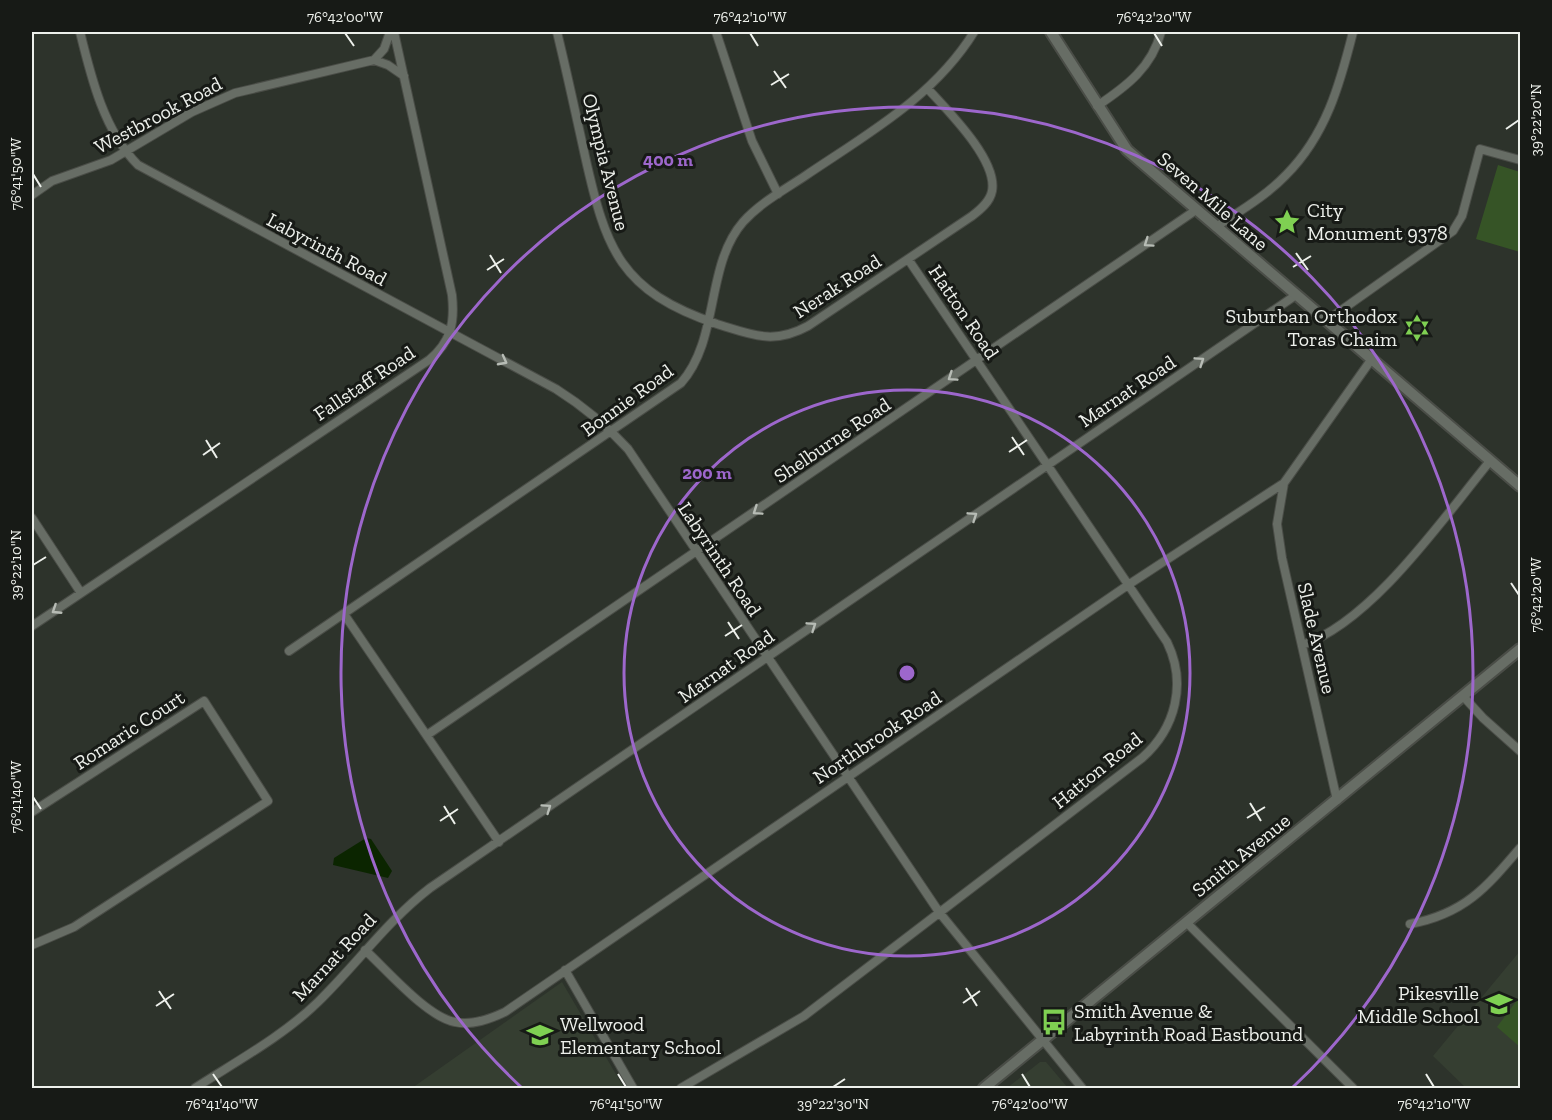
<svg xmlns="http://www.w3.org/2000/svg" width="1552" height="1120" font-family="'Zilla Slab',serif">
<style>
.built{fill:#353e31}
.green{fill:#365426}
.water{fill:#0b2500}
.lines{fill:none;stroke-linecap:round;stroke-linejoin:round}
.minor-casing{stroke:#4a4d47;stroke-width:10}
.tertiary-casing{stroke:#4a4d47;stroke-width:14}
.secondary-casing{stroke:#4a4d47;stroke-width:14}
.minor{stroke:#676d65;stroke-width:8}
.tertiary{stroke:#676d65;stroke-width:10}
.secondary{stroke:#676d65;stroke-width:10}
.oneway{stroke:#b7bcb5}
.ticks{fill:none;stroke:#edf0eb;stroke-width:2}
.ring{fill:none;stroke:#9d67cc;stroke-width:3}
.labels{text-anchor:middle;stroke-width:6;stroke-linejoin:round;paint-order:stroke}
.street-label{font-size:20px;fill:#edf0eb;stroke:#171a16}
.poi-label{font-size:20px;fill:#edf0eb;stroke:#171a16;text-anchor:start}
.centre{fill:#9d67cc;stroke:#171a16;stroke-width:3}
.ring-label{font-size:18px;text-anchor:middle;font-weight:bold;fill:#9d67cc;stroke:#171a16;stroke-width:6;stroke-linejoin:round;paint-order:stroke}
.neatline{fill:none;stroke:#edf0eb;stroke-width:2}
.ticks-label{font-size:15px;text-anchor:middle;fill:#edf0eb}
</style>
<rect width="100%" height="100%" fill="#2d332b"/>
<path class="built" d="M 1520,951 L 1520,1088 L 1466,1088 L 1433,1056 Z
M 562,982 L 624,1088 L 412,1088 Z
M 1040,1062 L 1046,1062 L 1068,1088 L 1007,1088 Z"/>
<path class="green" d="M 1498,165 L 1520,172 L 1520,252 L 1476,239 Z
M 1520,996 L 1520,1047 L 1497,1027 Z"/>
<path class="water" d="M 366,838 L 371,839 L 392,871 L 388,878 L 333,865 L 334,858 Z"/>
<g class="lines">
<g class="minor-casing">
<path id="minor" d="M 80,32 C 91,77 104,131 138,165 L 556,389 C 583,406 606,425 628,449 L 939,912 L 1082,1088
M 557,32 C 567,73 576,115 585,156 C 606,250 620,291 717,324 C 753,335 773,345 808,326 L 972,216 C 980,210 990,202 992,191 C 998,160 947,110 928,89
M 716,32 L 752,141 L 778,194
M 374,60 L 384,49 L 390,32
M 1097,106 C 1127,86 1152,67 1161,32
M 32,195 L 52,181 L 111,160 L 192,112 L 235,93 L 374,60 L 388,65 L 404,76
M 1216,227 C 1240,211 1266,196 1286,175 C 1326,135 1340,84 1353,32
M 1326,321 L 1453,231 L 1462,216 L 1480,149 L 1520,160
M 1284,483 L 1277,524 L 1282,558 L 1337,800
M 32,518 L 81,593
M 344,614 L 499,842
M 32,626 L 429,360 C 451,342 455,323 452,295 L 394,32
M 1302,645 C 1372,622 1444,517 1490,461
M 289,651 L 681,383 C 720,339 705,266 743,222 C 760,203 784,190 805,176 C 867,134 934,97 974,32
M 1463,696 L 1483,718 L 1520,751
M 427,735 L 1196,210
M 32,812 L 204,701 L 268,801 L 74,927 L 32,945
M 1187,923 L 1353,1088
M 1410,924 C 1464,914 1486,888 1520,848
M 365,950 C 387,970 427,1017 455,1022 C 472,1026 490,1019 505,1012 L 1128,585 L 1284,483 L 1371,360
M 565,970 L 633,1088
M 195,1088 C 237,1061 283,1036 318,1002 C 357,964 387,921 430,888 L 1296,295
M 681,1088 L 804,1016 L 1142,758 C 1176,728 1187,683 1167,642 L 908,259"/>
</g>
<g class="tertiary-casing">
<path id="tertiary" d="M 1051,32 L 1127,150 L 1520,486"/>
</g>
<g class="secondary-casing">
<path id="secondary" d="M 984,1088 L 1520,649"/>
</g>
<use href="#minor" class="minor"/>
<use href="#tertiary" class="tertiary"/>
<use href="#secondary" class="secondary"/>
</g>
<defs><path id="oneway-chevron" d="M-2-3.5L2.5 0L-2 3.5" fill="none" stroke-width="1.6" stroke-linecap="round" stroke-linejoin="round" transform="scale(1.5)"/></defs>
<g class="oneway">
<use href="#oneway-chevron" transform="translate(1148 243) rotate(145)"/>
<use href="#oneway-chevron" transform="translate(503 361) rotate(28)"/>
<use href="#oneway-chevron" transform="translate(1200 361) rotate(-34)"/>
<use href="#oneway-chevron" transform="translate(952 377) rotate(146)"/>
<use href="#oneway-chevron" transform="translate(757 511) rotate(146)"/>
<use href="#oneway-chevron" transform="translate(973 516) rotate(-34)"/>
<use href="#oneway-chevron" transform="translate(56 610) rotate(147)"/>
<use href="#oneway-chevron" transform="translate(812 626) rotate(-34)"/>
<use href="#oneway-chevron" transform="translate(547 808) rotate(-35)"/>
</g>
<path class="ticks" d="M 345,33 L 354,46M 750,33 L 758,46M 1154,33 L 1162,46M 774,71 L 786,88M 771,85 L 789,74M 1506,129 L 1519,120M 33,174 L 41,187M 1296,253 L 1308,270M 490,255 L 501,273M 1293,267 L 1311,256M 487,270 L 504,259M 1012,437 L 1024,455M 206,440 L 217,458M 1009,452 L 1027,440M 203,455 L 220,443M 33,565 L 46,557M 1511,583 L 1519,595M 728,622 L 739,639M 725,636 L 742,625M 33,797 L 41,809M 1250,803 L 1261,821M 444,806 L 455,824M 1247,818 L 1265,807M 440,821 L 458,809M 966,988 L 977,1006M 159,991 L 171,1009M 963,1003 L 980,991M 156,1006 L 174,994M 213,1074 L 222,1087M 618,1074 L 626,1087M 1022,1074 L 1030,1087M 1426,1074 L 1434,1087M 833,1087 L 845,1079"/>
<g class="ring">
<circle cx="907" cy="673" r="283"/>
<path d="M521 1087A566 566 0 1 1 1293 1087"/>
</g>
<defs>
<g id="sight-bare" transform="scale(2.07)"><path d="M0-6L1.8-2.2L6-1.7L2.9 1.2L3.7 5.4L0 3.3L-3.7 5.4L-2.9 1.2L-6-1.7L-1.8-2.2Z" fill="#7fd052" stroke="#171a16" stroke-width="2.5" paint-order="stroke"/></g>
<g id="synagogue-bare" transform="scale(2.07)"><path d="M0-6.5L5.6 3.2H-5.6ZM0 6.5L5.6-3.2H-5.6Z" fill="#7fd052" stroke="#171a16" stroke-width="2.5" paint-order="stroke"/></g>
<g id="school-bare" transform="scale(2.07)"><path d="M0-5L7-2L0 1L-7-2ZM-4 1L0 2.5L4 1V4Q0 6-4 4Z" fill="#7fd052" stroke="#171a16" stroke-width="2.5" paint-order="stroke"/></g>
<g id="bus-bare" transform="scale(2.07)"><path d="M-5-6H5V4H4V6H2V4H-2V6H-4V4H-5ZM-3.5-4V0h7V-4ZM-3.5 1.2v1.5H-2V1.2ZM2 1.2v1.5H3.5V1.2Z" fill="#7fd052" stroke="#171a16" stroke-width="2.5" paint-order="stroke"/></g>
</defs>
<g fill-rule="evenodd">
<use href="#sight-bare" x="1287" y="222"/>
<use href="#synagogue-bare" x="1417" y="328"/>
<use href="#school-bare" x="1499" y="1004"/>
<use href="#bus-bare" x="1054" y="1022"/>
<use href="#school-bare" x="540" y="1035"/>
</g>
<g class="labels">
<g class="street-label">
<text transform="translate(158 115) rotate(-28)" y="7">Westbrook Road</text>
<text transform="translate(606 162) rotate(76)" y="7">Olympia Avenue</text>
<text transform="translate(1213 201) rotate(41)" y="7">Seven Mile Lane</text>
<text transform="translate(327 249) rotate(28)" y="7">Labyrinth Road</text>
<text transform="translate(837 286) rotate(-33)" y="7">Nerak Road</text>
<text transform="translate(964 312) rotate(56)" y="7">Hatton Road</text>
<text transform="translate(364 383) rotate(-34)" y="7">Fallstaff Road</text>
<text transform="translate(1127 391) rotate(-34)" y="7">Marnat Road</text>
<text transform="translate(627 400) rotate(-36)" y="7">Bonnie Road</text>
<text transform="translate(832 440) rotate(-34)" y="7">Shelburne Road</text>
<text transform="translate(720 559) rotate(56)" y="7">Labyrinth Road</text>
<text transform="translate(1317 638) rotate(77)" y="7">Slade Avenue</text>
<text transform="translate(726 666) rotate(-35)" y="7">Marnat Road</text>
<text transform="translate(129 730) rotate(-33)" y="7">Romaric Court</text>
<text transform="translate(877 737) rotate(-34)" y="7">Northbrook Road</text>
<text transform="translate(1097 770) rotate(-39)" y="7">Hatton Road</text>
<text transform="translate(1241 855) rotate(-39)" y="7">Smith Avenue</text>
<text transform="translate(334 957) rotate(-47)" y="7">Marnat Road</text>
</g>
<g class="poi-label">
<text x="1307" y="217">City<tspan x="1307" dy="23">Monument 9378</tspan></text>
<text x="1397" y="323" text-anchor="end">Suburban Orthodox<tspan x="1397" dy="23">Toras Chaim</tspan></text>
<text x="1479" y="1000" text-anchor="end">Pikesville<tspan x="1479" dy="23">Middle School</tspan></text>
<text x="1074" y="1018">Smith Avenue &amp;<tspan x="1074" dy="23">Labyrinth Road Eastbound</tspan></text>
<text x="560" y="1031">Wellwood<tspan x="560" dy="23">Elementary School</tspan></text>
</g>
</g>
<circle cx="907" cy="673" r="9" class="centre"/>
<g class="ring-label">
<text x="668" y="166">400 m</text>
<text x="707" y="479">200 m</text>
</g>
<rect width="1552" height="1120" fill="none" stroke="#171a16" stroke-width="66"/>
<rect x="33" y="33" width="1486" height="1054" class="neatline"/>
<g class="ticks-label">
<text x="345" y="22">76°42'00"W</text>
<text x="750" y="22">76°42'10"W</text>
<text x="1154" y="22">76°42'20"W</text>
<text transform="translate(1536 120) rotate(-90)" y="5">39°22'20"N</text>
<text transform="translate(16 174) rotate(-90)" y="5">76°41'50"W</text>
<text transform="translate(16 565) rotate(-90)" y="5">39°22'10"N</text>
<text transform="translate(1536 595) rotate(-90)" y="5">76°42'20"W</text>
<text transform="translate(16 797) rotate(-90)" y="5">76°41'40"W</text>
<text x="222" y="1109">76°41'40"W</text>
<text x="626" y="1109">76°41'50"W</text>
<text x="833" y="1109">39°22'30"N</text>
<text x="1030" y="1109">76°42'00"W</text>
<text x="1434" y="1109">76°42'10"W</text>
</g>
</svg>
